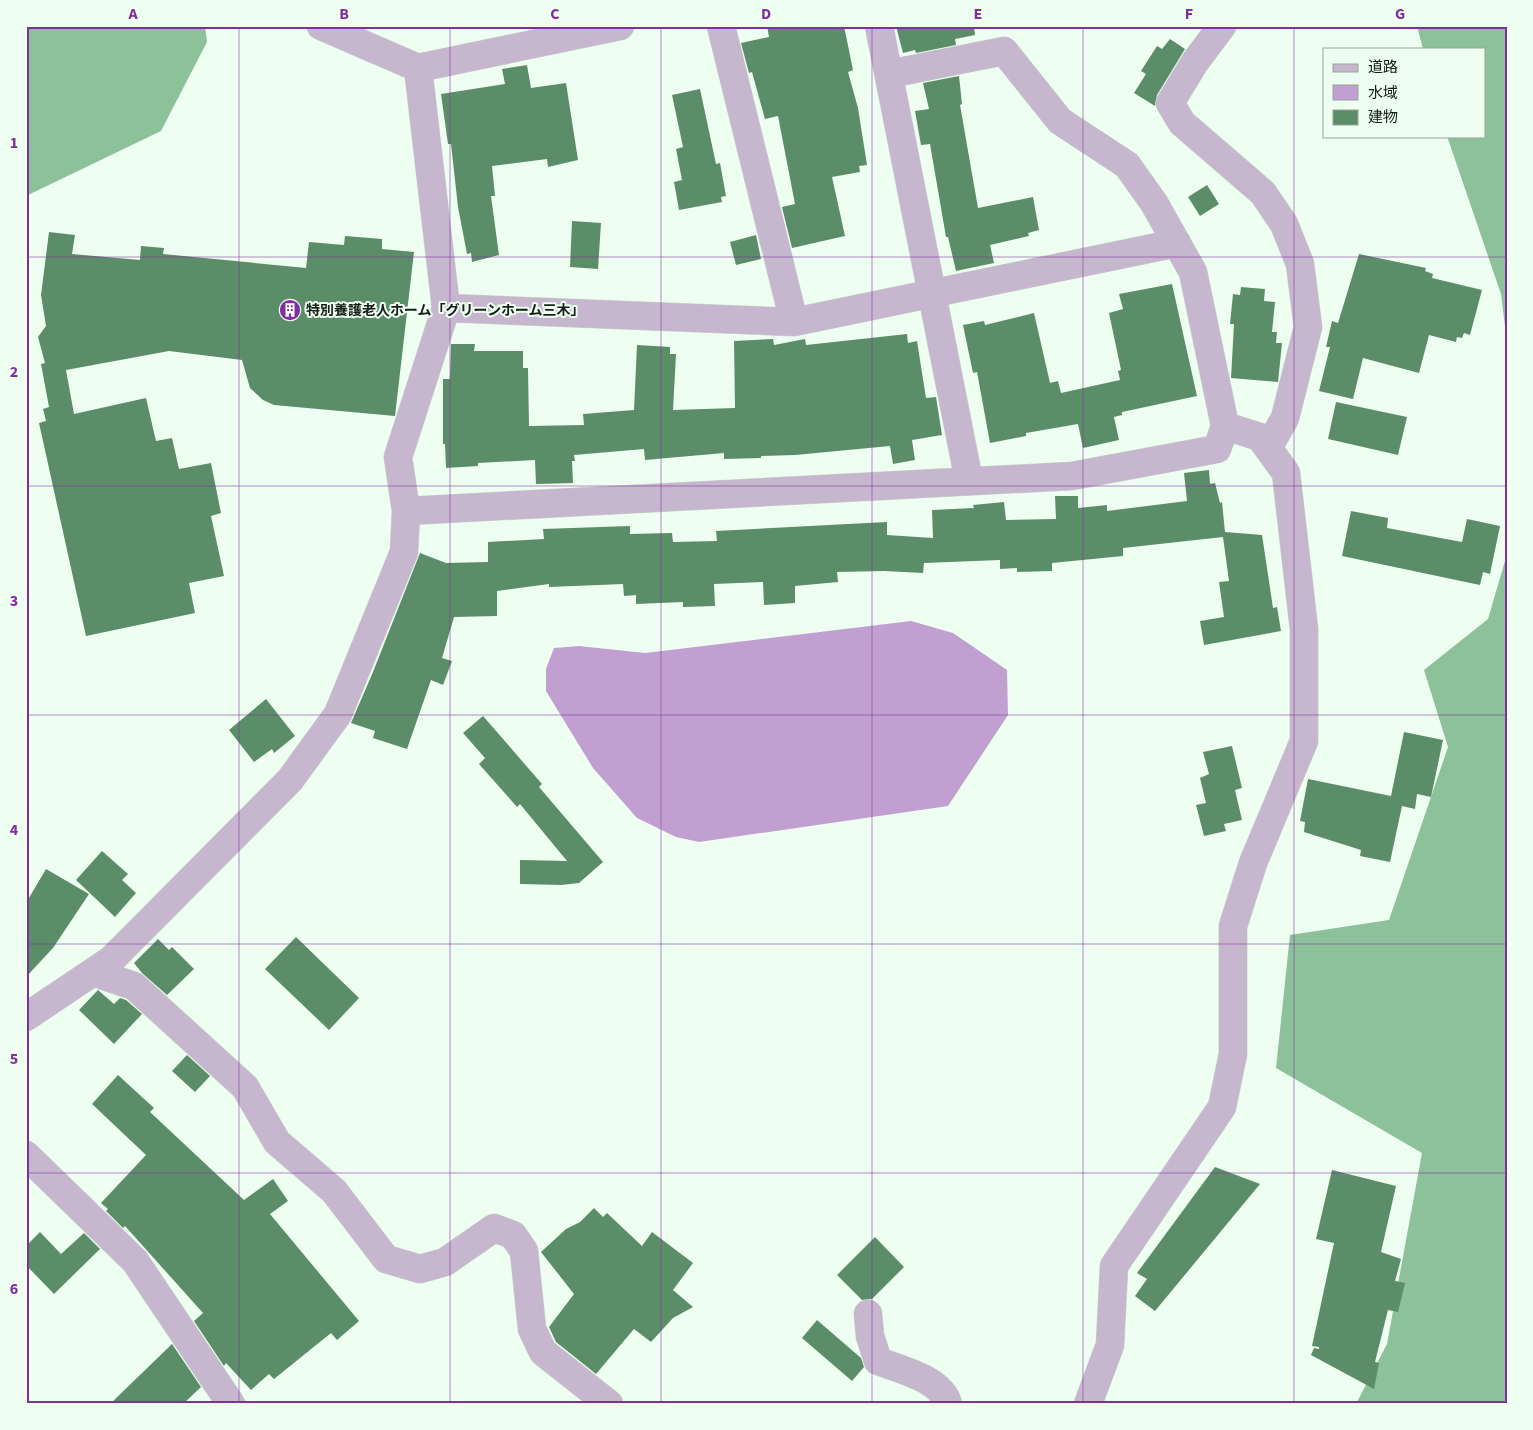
<svg xmlns="http://www.w3.org/2000/svg" width="1533" height="1430" font-family="'Source Sans 3','Noto Sans JP',sans-serif">
<style>
.forest{fill:#8dc199}
.water{fill:#c19fd1}
.building{fill:#5b8d68}
.lines{fill:none;stroke-linecap:round;stroke-linejoin:round}
.minor-casing{stroke:#cbdace;stroke-width:29}
.minor{stroke:#c6b7ce;stroke-width:28}
.grid{fill:none;stroke:#7f2f9f;stroke-width:1;stroke-opacity:0.55}
.labels{text-anchor:middle;stroke-width:4;stroke-linejoin:round;paint-order:stroke}
.poi-label{font-size:14px;font-weight:bold;fill:#151e17;stroke:#eefef1;text-anchor:start}
.neatline{fill:none;stroke:#7f2f9f;stroke-width:2}
.grid-label{font-size:16px;text-anchor:middle;font-weight:bold;fill:#7f2f9f}
</style>
<rect width="100%" height="100%" fill="#eefef1"/>
<path class="forest" d="M 26,26 L 205,26 L 207,42 L 161,131 L 26,196 Z
M 1417,26 L 1507,26 L 1507,343 L 1501,294 L 1447,136 L 1484,136 L 1484,49 L 1423,49 Z
M 1507,554 L 1507,1404 L 1356,1404 L 1387,1344 L 1422,1153 L 1276,1068 L 1290,935 L 1389,920 L 1448,747 L 1424,670 L 1488,619 Z"/>
<path class="water" d="M 911,621 L 953,633 L 1007,670 L 1008,715 L 948,806 L 699,842 L 676,837 L 637,818 L 593,768 L 546,691 L 546,669 L 554,648 L 579,646 L 645,653 Z"/>
<path class="building" d="M 767,26 L 844,26 L 853,70 L 848,72 L 858,108 L 867,165 L 859,166 L 860,172 L 832,177 L 845,236 L 792,248 L 782,207 L 795,204 L 778,116 L 765,119 L 752,72 L 749,73 L 741,43 L 769,37 Z
M 896,26 L 974,26 L 975,35 L 955,39 L 956,45 L 916,53 L 915,50 L 903,53 Z
M 1170,39 L 1185,49 L 1157,95 L 1155,106 L 1134,93 L 1146,74 L 1141,71 L 1157,46 L 1162,49 Z
M 527,65 L 531,88 L 566,83 L 578,160 L 548,167 L 547,159 L 492,166 L 495,196 L 491,196 L 499,255 L 472,262 L 471,253 L 467,254 L 458,207 L 451,144 L 448,144 L 441,94 L 505,84 L 502,69 Z
M 959,76 L 962,104 L 960,105 L 978,208 L 1033,197 L 1039,230 L 1028,233 L 1029,236 L 990,245 L 994,263 L 956,271 L 948,237 L 946,237 L 930,144 L 921,145 L 915,111 L 929,109 L 923,83 Z
M 700,89 L 716,164 L 720,163 L 726,196 L 721,197 L 722,202 L 679,210 L 674,182 L 682,180 L 676,149 L 683,147 L 672,95 Z
M 1207,185 L 1219,204 L 1200,216 L 1188,197 Z
M 572,221 L 601,223 L 598,269 L 570,267 Z
M 49,232 L 75,235 L 72,254 L 140,260 L 141,246 L 164,248 L 163,254 L 306,268 L 309,242 L 344,245 L 345,236 L 382,239 L 382,249 L 414,252 L 395,416 L 274,405 L 263,400 L 250,388 L 242,360 L 169,351 L 66,370 L 74,414 L 146,398 L 156,441 L 172,438 L 179,469 L 211,463 L 221,513 L 211,516 L 224,576 L 189,583 L 195,613 L 86,636 L 39,423 L 46,421 L 43,409 L 49,407 L 41,364 L 45,363 L 38,337 L 46,326 L 41,295 Z
M 756,235 L 761,259 L 736,265 L 730,242 Z
M 1359,254 L 1426,268 L 1425,271 L 1433,274 L 1432,278 L 1482,290 L 1470,335 L 1464,333 L 1462,338 L 1457,337 L 1456,342 L 1429,335 L 1419,373 L 1363,358 L 1353,399 L 1319,391 L 1330,347 L 1326,347 L 1332,321 L 1338,323 Z
M 1172,284 L 1197,396 L 1122,412 L 1122,415 L 1114,417 L 1119,440 L 1083,448 L 1078,424 L 1026,433 L 1026,436 L 990,443 L 977,372 L 973,373 L 963,325 L 984,321 L 985,325 L 1034,313 L 1050,383 L 1058,381 L 1061,393 L 1120,380 L 1118,371 L 1121,370 L 1109,313 L 1123,309 L 1119,294 Z
M 1241,287 L 1265,289 L 1264,301 L 1275,302 L 1272,332 L 1277,332 L 1276,343 L 1282,343 L 1278,382 L 1231,378 L 1234,324 L 1230,324 L 1233,294 L 1240,295 Z
M 907,334 L 908,343 L 917,341 L 926,398 L 936,397 L 942,435 L 912,440 L 915,460 L 893,464 L 890,446 L 795,455 L 761,456 L 761,458 L 724,459 L 724,453 L 645,460 L 644,449 L 574,455 L 575,461 L 572,461 L 573,483 L 536,484 L 535,460 L 478,463 L 478,466 L 446,468 L 445,444 L 443,444 L 443,379 L 450,379 L 451,344 L 475,344 L 474,351 L 523,351 L 523,368 L 528,368 L 529,426 L 584,425 L 583,414 L 634,410 L 637,345 L 670,347 L 670,354 L 676,354 L 673,410 L 735,408 L 734,341 L 773,339 L 774,345 L 805,339 L 806,345 Z
M 1336,402 L 1407,417 L 1398,455 L 1328,439 Z
M 1209,470 L 1210,484 L 1215,483 L 1220,503 L 1222,502 L 1225,532 L 1262,535 L 1273,608 L 1277,607 L 1281,631 L 1204,645 L 1200,621 L 1224,617 L 1219,582 L 1229,581 L 1223,537 L 1123,548 L 1123,556 L 1052,563 L 1052,571 L 1017,572 L 1017,568 L 1000,569 L 1000,560 L 924,563 L 923,573 L 884,571 L 837,572 L 838,582 L 795,586 L 795,603 L 764,605 L 763,582 L 714,584 L 715,606 L 683,607 L 683,602 L 636,604 L 636,595 L 624,596 L 623,584 L 549,587 L 549,584 L 497,591 L 497,616 L 454,617 L 442,658 L 452,661 L 443,685 L 431,680 L 407,749 L 373,738 L 375,731 L 351,723 L 373,672 L 420,553 L 446,563 L 488,562 L 488,542 L 544,539 L 543,529 L 630,526 L 630,534 L 672,533 L 673,542 L 717,541 L 716,531 L 887,522 L 887,535 L 933,538 L 932,510 L 974,508 L 973,505 L 1004,502 L 1006,520 L 1056,519 L 1055,496 L 1078,496 L 1078,508 L 1107,505 L 1107,511 L 1187,501 L 1184,473 Z
M 1351,511 L 1388,518 L 1387,528 L 1462,542 L 1467,519 L 1500,526 L 1490,574 L 1483,572 L 1480,585 L 1342,556 Z
M 266,699 L 295,736 L 274,753 L 272,749 L 254,762 L 229,730 Z
M 483,716 L 542,784 L 539,787 L 603,862 L 579,883 L 561,885 L 520,884 L 520,860 L 567,861 L 520,804 L 517,807 L 479,764 L 485,758 L 463,733 Z
M 1404,732 L 1443,740 L 1431,797 L 1417,794 L 1415,809 L 1402,806 L 1390,862 L 1360,856 L 1361,850 L 1304,832 L 1305,822 L 1300,821 L 1308,779 L 1391,796 Z
M 1232,746 L 1242,788 L 1235,790 L 1242,820 L 1224,824 L 1226,831 L 1204,836 L 1196,805 L 1206,803 L 1200,778 L 1209,774 L 1203,752 Z
M 102,851 L 128,874 L 122,880 L 136,893 L 115,917 L 76,880 Z
M 46,869 L 89,894 L 53,948 L 26,977 L 26,903 Z
M 296,937 L 359,998 L 329,1030 L 265,969 Z
M 158,939 L 169,950 L 172,947 L 194,969 L 167,995 L 142,973 L 134,963 Z
M 98,990 L 114,1004 L 120,998 L 126,1000 L 142,1014 L 114,1044 L 79,1010 Z
M 187,1055 L 210,1076 L 195,1092 L 172,1071 Z
M 118,1075 L 154,1108 L 150,1112 L 244,1200 L 273,1179 L 288,1201 L 270,1214 L 359,1321 L 337,1340 L 331,1333 L 274,1379 L 269,1374 L 251,1390 L 226,1363 L 224,1366 L 194,1321 L 203,1313 L 125,1226 L 123,1228 L 106,1211 L 108,1209 L 101,1203 L 146,1155 L 92,1104 Z
M 1215,1167 L 1260,1184 L 1155,1311 L 1135,1296 L 1147,1279 L 1137,1273 Z
M 1332,1170 L 1396,1186 L 1381,1252 L 1401,1259 L 1395,1281 L 1405,1283 L 1398,1312 L 1388,1310 L 1375,1362 L 1379,1363 L 1374,1389 L 1311,1355 L 1314,1348 L 1319,1349 L 1319,1347 L 1312,1346 L 1334,1243 L 1316,1239 Z
M 594,1208 L 603,1217 L 607,1213 L 642,1246 L 652,1232 L 693,1263 L 673,1290 L 693,1307 L 673,1318 L 651,1342 L 634,1329 L 596,1374 L 556,1342 L 549,1327 L 574,1294 L 541,1252 L 566,1229 L 580,1222 Z
M 40,1232 L 61,1254 L 84,1233 L 100,1249 L 54,1294 L 26,1265 L 26,1246 Z
M 875,1237 L 904,1267 L 872,1299 L 862,1300 L 837,1275 Z
M 817,1320 L 861,1358 L 864,1367 L 852,1381 L 802,1338 Z
M 172,1344 L 201,1387 L 183,1404 L 110,1404 Z"/>
<g class="lines">
<g class="minor-casing">
<path id="minor" d="M 321,26 L 418,68 L 446,308 L 398,457 L 406,511 L 1072,476 L 1217,449 L 1225,426 L 1193,272 L 1154,203 L 1127,165 L 1060,121 L 1004,51 L 889,74
M 721,26 L 794,322
M 879,26 L 969,481
M 1222,26 L 1195,62 L 1170,103 L 1182,123 L 1263,193 L 1284,224 L 1300,264 L 1308,327 L 1285,418 L 1268,448
M 418,68 L 620,26
M 446,308 L 794,322 L 1177,243
M 98,969 L 104,976 L 134,986 L 245,1087 L 277,1142 L 334,1191 L 386,1259 L 420,1269 L 445,1262 L 494,1228 L 513,1235 L 524,1251 L 532,1329 L 543,1352 L 609,1404
M 26,1017 L 111,960 L 290,780 L 338,714 L 404,552 L 406,511
M 26,1155 L 135,1261 L 231,1404
M 868,1314 L 870,1336 L 878,1361 C 899,1369 942,1379 948,1404
M 1088,1404 L 1110,1345 L 1114,1266 L 1222,1107 L 1233,1054 L 1233,926 L 1253,863 L 1304,741 L 1304,629 L 1286,473 L 1260,437 L 1225,426"/>
</g>
<use href="#minor" class="minor"/>
</g>
<path class="grid" d="M 239,26 L 239,1404M 450,26 L 450,1404M 661,26 L 661,1404M 872,26 L 872,1404M 1083,26 L 1083,1404M 1294,26 L 1294,1404M 26,257 L 1507,257M 26,486 L 1507,486M 26,715 L 1507,715M 26,944 L 1507,944M 26,1173 L 1507,1173"/>
<defs>
<g id="building-disc" transform="scale(1.125)"><circle r="9.5" fill="#7f2f9f" stroke="#eefef1"/><path d="M-4-6H4V6H1V3H-1V6H-4ZM-2.5-4.3h1.7v1.8h-1.7ZM.8-4.3h1.7v1.8H.8ZM-2.5-1h1.7V.8h-1.7ZM.8-1h1.7V.8H.8Z" fill="#fff"/></g>
</defs>
<g fill-rule="evenodd">
<use href="#building-disc" x="290" y="310"/>
</g>
<g class="labels">
<g class="poi-label">
<text x="306" y="315">特別養護老人ホーム「グリーンホーム三木」</text>
</g>
</g>
<rect width="1533" height="1430" fill="none" stroke="#eefef1" stroke-width="55"/>
<rect x="1323" y="48" width="162" height="90" fill="#eefef1" stroke="#97a49a"/>
<rect x="1333" y="64" width="25" height="8" fill="#c6b7ce" stroke="#97a49a"/>
<text x="1368" y="72" font-size="15" fill="#151e17">道路</text>
<rect x="1333" y="85" width="25" height="15" fill="#c19fd1" stroke="#97a49a"/>
<text x="1368" y="98" font-size="15" fill="#151e17">水域</text>
<rect x="1333" y="110" width="25" height="15" fill="#5b8d68" stroke="#97a49a"/>
<text x="1368" y="122" font-size="15" fill="#151e17">建物</text>
<rect x="28" y="28" width="1478" height="1374" class="neatline"/>
<g class="grid-label">
<text x="133" y="19">A</text>
<text x="344" y="19">B</text>
<text x="555" y="19">C</text>
<text x="766" y="19">D</text>
<text x="978" y="19">E</text>
<text x="1189" y="19">F</text>
<text x="1400" y="19">G</text>
<text x="14" y="148">1</text>
<text x="14" y="377">2</text>
<text x="14" y="606">3</text>
<text x="14" y="835">4</text>
<text x="14" y="1064">5</text>
<text x="14" y="1294">6</text>
</g>
</svg>
